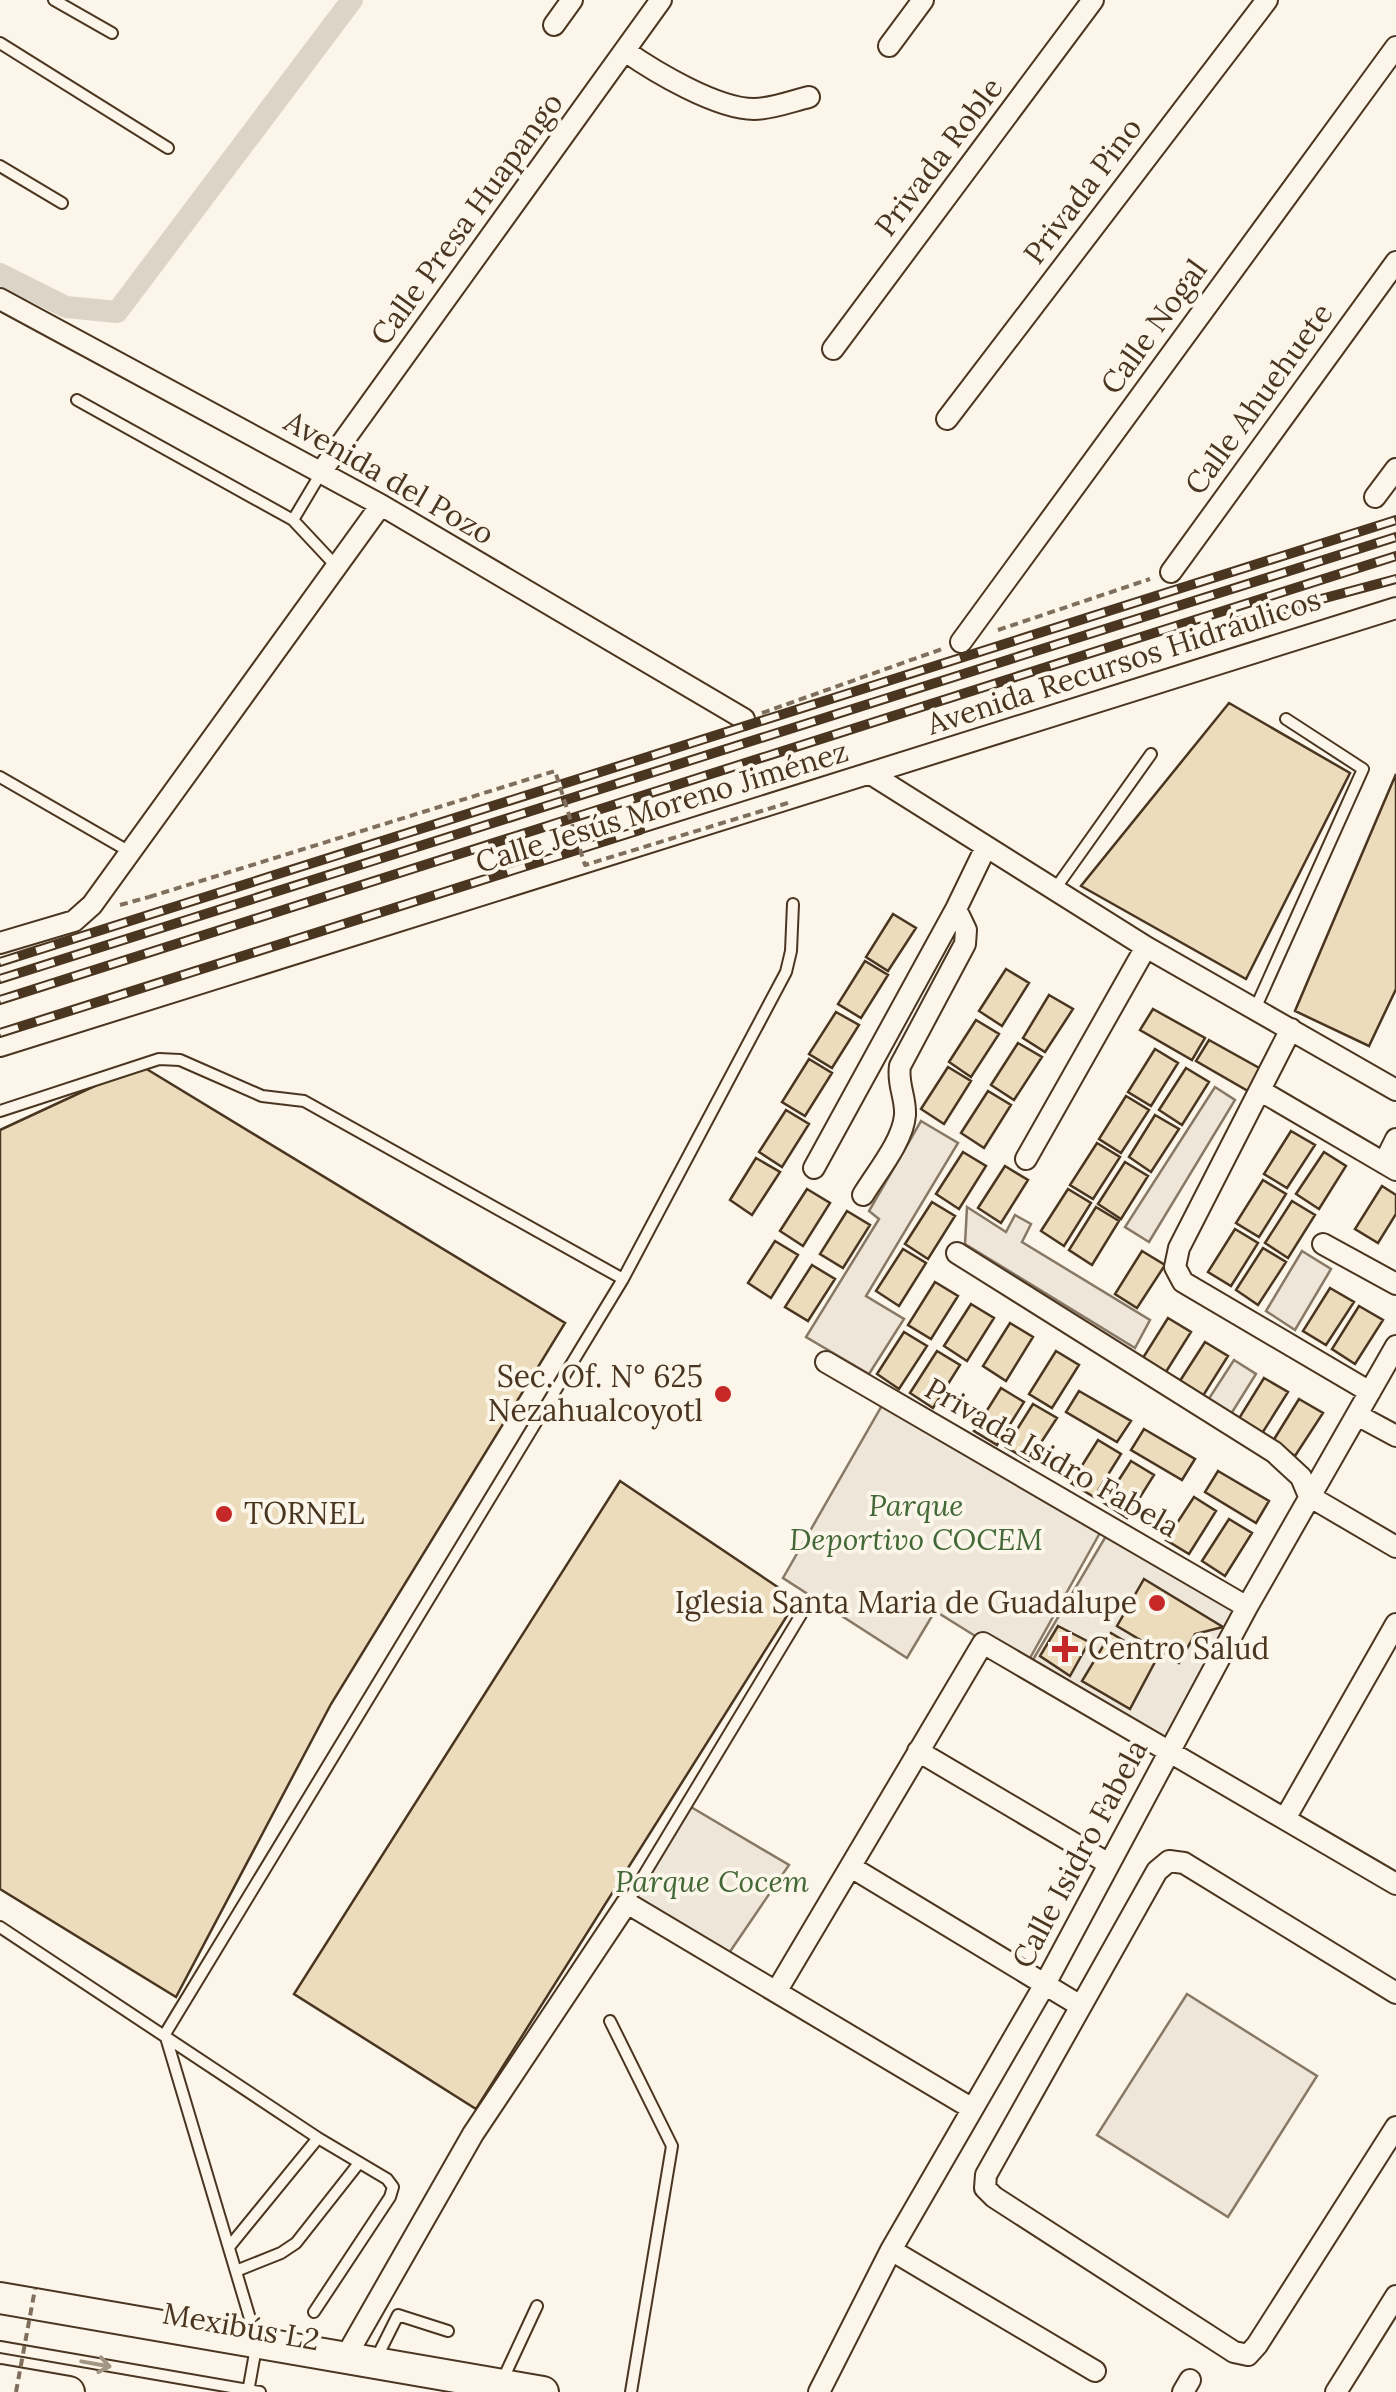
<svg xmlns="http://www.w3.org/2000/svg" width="1396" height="2392" font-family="Lora,serif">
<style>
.green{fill:#ede6d9;stroke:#887966;stroke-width:2.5}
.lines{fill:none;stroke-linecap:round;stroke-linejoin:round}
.canal{stroke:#dcd4c6;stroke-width:22}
.building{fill:#ecdcbc;stroke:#4a3520;stroke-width:2.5}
.service-casing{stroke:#4a3520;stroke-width:14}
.minor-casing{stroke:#4a3520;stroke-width:24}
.primary-casing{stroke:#4a3520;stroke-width:34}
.path{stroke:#7f6f5c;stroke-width:4;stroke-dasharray:8 5;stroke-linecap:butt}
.service{stroke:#fbf6e9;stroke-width:10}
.minor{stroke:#fbf6e9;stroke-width:20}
.primary{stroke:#fbf6e9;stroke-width:30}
.rail-casing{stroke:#4a3520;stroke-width:10}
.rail{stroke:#fbf6e9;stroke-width:6;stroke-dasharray:19;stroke-linecap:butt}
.path-bridge{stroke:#7f6f5c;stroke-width:4;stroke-dasharray:8 5;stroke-linecap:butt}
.oneway{stroke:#a29684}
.poi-dot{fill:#c62828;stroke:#fbf6e9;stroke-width:4}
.labels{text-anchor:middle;stroke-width:8;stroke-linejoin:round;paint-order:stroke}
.street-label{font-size:30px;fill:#4a3520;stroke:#fbf6e9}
.poi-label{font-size:30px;fill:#4a3520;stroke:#fbf6e9;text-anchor:end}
.park-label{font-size:30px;font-style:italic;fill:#436837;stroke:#fbf6e9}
</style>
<rect width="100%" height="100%" fill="#fbf6e9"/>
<path class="green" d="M 1215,1087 L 1235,1100 L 1149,1242 L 1125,1227 Z
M 921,1121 L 958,1143 L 866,1296 L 904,1319 L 869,1374 L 806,1337 L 879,1219 L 869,1211 Z
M 967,1207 L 1006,1232 L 1015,1215 L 1031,1224 L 1022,1242 L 1150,1320 L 1135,1348 L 965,1244 Z
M 1302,1251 L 1331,1269 L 1295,1330 L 1266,1311 Z
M 1234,1360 L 1256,1374 L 1231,1414 L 1208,1400 Z
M 884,1402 L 1101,1531 L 1025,1667 L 935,1611 L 907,1658 L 783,1578 Z
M 1106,1536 L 1247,1619 L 1170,1757 L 1028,1668 Z
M 691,1807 L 789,1865 L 727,1956 L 636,1898 Z
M 1187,1994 L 1317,2076 L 1228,2217 L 1097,2135 Z"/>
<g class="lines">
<path class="canal" d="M 0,274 L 66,307 L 117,312 L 352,0"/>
</g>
<path class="building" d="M 1229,703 L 1350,773 L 1246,979 L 1081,886 Z
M 1396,774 L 1396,989 L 1369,1046 L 1295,1011 Z
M 893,914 L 916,928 L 888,971 L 866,957 Z
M 865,961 L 888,975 L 861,1018 L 838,1004 Z
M 1006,969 L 1029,983 L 1002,1026 L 979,1011 Z
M 1049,995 L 1073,1009 L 1045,1052 L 1023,1038 Z
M 1153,1009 L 1205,1038 L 1192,1060 L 1140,1030 Z
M 836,1012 L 859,1025 L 832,1068 L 809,1054 Z
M 976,1020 L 999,1034 L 971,1077 L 949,1062 Z
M 1209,1040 L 1261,1069 L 1248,1091 L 1196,1061 Z
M 1018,1043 L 1042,1057 L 1014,1100 L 991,1085 Z
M 1155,1049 L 1178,1063 L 1151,1106 L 1128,1092 Z
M 809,1059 L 832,1073 L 805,1116 L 782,1102 Z
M 140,1065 L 565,1323 L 331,1704 L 176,1997 L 0,1889 L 0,1130 Z
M 948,1067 L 971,1081 L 944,1124 L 921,1109 Z
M 1186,1068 L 1209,1082 L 1182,1125 L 1159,1110 Z
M 988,1091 L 1011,1105 L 984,1148 L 961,1133 Z
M 1126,1096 L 1149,1110 L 1121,1153 L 1099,1139 Z
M 786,1110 L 809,1124 L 782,1167 L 759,1152 Z
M 1155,1115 L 1179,1129 L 1151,1172 L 1129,1157 Z
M 1291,1131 L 1315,1145 L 1287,1188 L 1264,1174 Z
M 1097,1143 L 1120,1157 L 1093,1199 L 1070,1185 Z
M 963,1152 L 986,1166 L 959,1209 L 936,1194 Z
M 1324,1152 L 1346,1166 L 1319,1209 L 1296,1194 Z
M 756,1158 L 780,1172 L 752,1215 L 730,1200 Z
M 1125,1162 L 1148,1176 L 1121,1219 L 1098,1204 Z
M 1005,1166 L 1028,1180 L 1001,1223 L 978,1208 Z
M 1263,1180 L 1286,1194 L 1259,1237 L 1236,1223 Z
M 1382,1186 L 1396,1195 L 1396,1214 L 1378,1243 L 1355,1229 Z
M 807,1189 L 830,1203 L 803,1246 L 780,1231 Z
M 1068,1189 L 1091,1203 L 1064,1246 L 1041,1231 Z
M 1292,1201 L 1315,1215 L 1288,1258 L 1265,1243 Z
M 932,1202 L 955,1216 L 928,1259 L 905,1244 Z
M 1096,1207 L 1119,1221 L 1092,1265 L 1069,1250 Z
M 847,1211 L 870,1225 L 843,1268 L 820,1254 Z
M 1235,1229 L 1258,1243 L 1231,1286 L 1208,1272 Z
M 775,1241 L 798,1255 L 771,1298 L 748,1283 Z
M 1263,1248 L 1286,1262 L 1258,1305 L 1236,1290 Z
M 903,1249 L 926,1263 L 899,1306 L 876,1291 Z
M 1142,1251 L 1165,1265 L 1137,1308 L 1115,1294 Z
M 812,1265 L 835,1279 L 808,1321 L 785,1307 Z
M 935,1282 L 958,1296 L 931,1339 L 908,1325 Z
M 1330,1288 L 1354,1302 L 1326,1345 L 1303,1331 Z
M 971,1304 L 994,1318 L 967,1361 L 944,1346 Z
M 1359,1306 L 1383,1320 L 1355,1364 L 1332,1349 Z
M 1168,1318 L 1191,1332 L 1164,1375 L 1141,1361 Z
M 1010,1323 L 1033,1337 L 1006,1381 L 983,1366 Z
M 904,1332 L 927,1346 L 899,1389 L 877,1374 Z
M 1205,1342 L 1228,1356 L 1201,1399 L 1178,1384 Z
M 937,1351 L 960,1365 L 933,1408 L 910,1393 Z
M 1056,1351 L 1079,1365 L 1052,1408 L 1029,1394 Z
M 1264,1378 L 1288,1392 L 1261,1435 L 1238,1420 Z
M 1001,1388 L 1024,1402 L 997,1445 L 974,1431 Z
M 1079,1391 L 1131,1421 L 1117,1442 L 1066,1412 Z
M 1299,1399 L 1323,1413 L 1295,1456 L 1273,1441 Z
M 1033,1404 L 1057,1418 L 1029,1461 L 1006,1447 Z
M 1144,1429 L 1195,1459 L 1182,1480 L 1131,1450 Z
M 1098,1440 L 1121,1454 L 1094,1497 L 1071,1483 Z
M 1131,1461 L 1154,1475 L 1127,1518 L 1104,1503 Z
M 1218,1471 L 1269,1501 L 1256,1523 L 1205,1492 Z
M 620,1481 L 797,1600 L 476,2109 L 294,1994 Z
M 1194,1497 L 1216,1511 L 1189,1554 L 1166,1540 Z
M 1229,1519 L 1252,1533 L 1225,1576 L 1202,1561 Z
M 1144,1579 L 1223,1627 L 1195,1634 L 1179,1663 L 1117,1626 Z
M 1058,1626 L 1089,1642 L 1070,1676 L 1040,1656 Z
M 1111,1633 L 1156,1660 L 1130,1709 L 1082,1681 Z"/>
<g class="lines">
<g class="service-casing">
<path id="service" d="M 54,0 L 112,33
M 0,43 L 168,148
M 0,166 L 62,203
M 77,400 L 293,520 L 321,473
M 293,520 L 337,567
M 0,777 L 130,852
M 1055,889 L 1151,754
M 1255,1009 L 1363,769 L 1286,719
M 0,1111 L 159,1059 L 180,1060 L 262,1096 L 304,1101 L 623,1279
M 627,1903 L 802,1613
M 0,1927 L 318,2138 L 387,2179 L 393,2187 L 390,2197 L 314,2312
M 610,2021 L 672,2146 L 631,2392
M 229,2247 L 318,2138
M 236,2271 L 281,2253 L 296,2243 L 359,2163
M 0,2347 L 260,2392
M 377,2357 L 398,2315 L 448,2331
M 503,2379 L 537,2306
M 248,2392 L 257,2342 L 165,2034 L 623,1279 L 786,972 L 791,951 L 793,904"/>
</g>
<g class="minor-casing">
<path id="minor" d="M 554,25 L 572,0
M 889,46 L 923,0
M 625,51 C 655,72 717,109 754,109 C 771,109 792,101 809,97
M 0,299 L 381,505 L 744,719
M 833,349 L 1093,0
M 947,419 L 1267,0
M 321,472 L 661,0
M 1375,497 L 1396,469
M 1171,572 L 1396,262
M 961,642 L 1396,47
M 871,774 L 1146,947 L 1396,1090
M 0,943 L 74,921 L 92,905 L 381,505
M 1291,1029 L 1179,1248 L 1175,1267 L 1183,1282 L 1370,1392
M 0,1046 L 1396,608
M 1261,1091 L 1396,1170
M 1026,1159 L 1146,947
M 1384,1163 L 1396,1139
M 814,1168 L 956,909 L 986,847
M 863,1195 C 877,1172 903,1141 905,1115 C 906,1097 897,1084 900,1066 L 965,944 L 966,930 L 956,909
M 1323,1244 L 1396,1284
M 957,1253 L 1274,1452 L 1301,1477 L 1309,1496 L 1396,1547
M 826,1362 L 1247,1607
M 1357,1415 L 1396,1436
M 918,1751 L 1109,1864
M 1286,1817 L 1396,1624
M 851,1867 L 1079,2005
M 776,1992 L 983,1643 L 1396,1884
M 1396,1993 L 1184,1863 L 1169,1861 L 1157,1871 L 986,2175 L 985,2188 L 994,2197 L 1234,2352 L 1248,2355 L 1257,2345 L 1396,2127
M 891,2250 L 1095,2371
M 345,2358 L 473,2134 L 627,1903 L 971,2108
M 819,2392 L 891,2250 L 1045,1984 L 1247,1607 L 1396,1346
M 1183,2392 L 1190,2380
M 1336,2392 L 1396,2296"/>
</g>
<g class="primary-casing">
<path id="primary" d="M 0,2298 L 543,2392
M 0,2380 L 69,2392"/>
</g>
<path class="path" d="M 998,630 L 1150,579
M 762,713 L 942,649
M 120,905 L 149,897"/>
<use href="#service" class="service"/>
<use href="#minor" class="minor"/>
<use href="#primary" class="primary"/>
<g class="rail-casing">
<path id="rail" d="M 1235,622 L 1396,579
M 0,962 L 1396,520
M 0,979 L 1396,537
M 0,1000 L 1396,556
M 0,1033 L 640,830"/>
</g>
<use href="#rail" class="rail"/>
<path class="path-bridge" d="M 149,897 L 555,771 L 585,865 L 791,802
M 16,2392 L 35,2289"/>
</g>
<defs><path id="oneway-shaft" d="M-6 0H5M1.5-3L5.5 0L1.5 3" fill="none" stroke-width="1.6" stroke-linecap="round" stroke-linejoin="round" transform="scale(2.5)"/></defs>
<use class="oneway" href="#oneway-shaft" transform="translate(96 2364) rotate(10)"/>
<g class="poi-dot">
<circle cx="723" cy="1394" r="10"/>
<circle cx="224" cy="1514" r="10"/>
<circle cx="1157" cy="1603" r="10"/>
<path d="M1060 1634h10v10h10v10h-10v10h-10v-10h-10v-10h10z"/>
</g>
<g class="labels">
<g class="street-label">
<text transform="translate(939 157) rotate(-53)" y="10">Privada Roble</text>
<text transform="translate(1083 191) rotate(-53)" y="10">Privada Pino</text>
<text transform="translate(467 219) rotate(-54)" y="10">Calle Presa Huapango</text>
<text transform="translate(1154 327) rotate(-54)" y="10">Calle Nogal</text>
<text transform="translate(1259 399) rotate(-54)" y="10">Calle Ahuehuete</text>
<text transform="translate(389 478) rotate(30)" y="10">Avenida del Pozo</text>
<text transform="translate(1124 662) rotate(-18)" y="10">Avenida Recursos Hidráulicos</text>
<text transform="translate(662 807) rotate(-17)" y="10">Calle Jesús Moreno Jiménez</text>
<text transform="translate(1052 1458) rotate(30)" y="10">Privada Isidro Fabela</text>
<text transform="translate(1080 1854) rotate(-62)" y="10">Calle Isidro Fabela</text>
<text transform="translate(241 2327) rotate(10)" y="10">Mexibús L2</text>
</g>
<g class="poi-label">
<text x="703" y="1387">Sec. Of. N° 625<tspan x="703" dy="34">Nezahualcoyotl</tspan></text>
<text x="244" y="1524" text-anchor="start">TORNEL</text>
<text x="1137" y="1613">Iglesia Santa Maria de Guadalupe</text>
<text x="1088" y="1659" text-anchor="start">Centro Salud</text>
</g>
<g class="park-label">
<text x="916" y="1516">Parque<tspan x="916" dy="34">Deportivo COCEM</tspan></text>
<text x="712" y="1892">Parque Cocem</text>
</g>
</g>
</svg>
